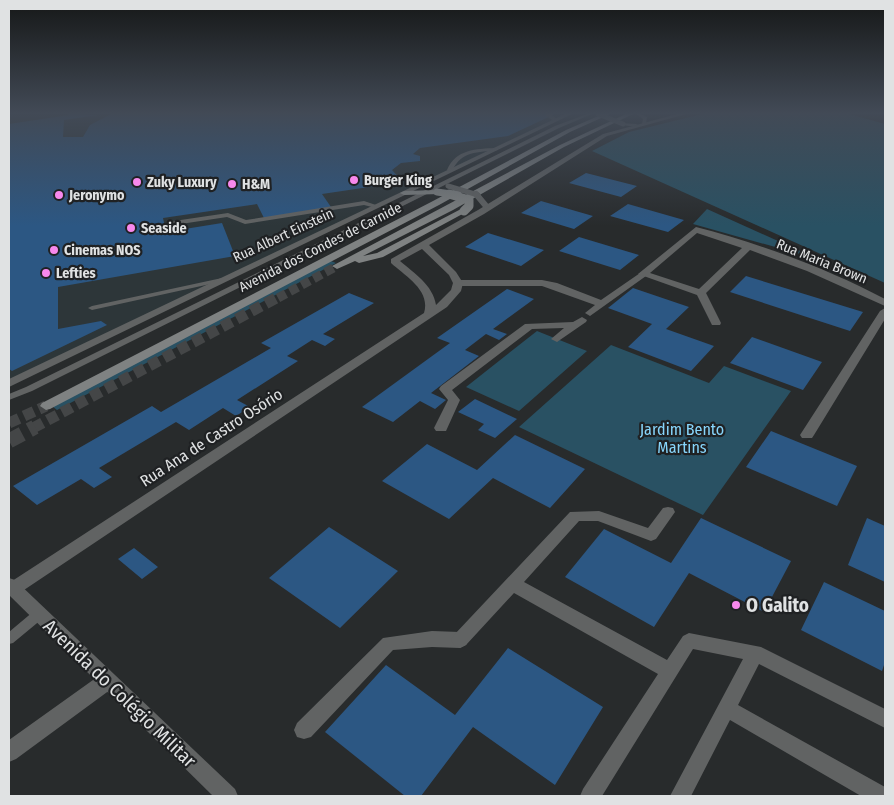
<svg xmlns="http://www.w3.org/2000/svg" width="894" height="805" font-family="'Fira Sans Condensed',sans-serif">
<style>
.built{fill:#2d3639}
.green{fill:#295163}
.building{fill:#2c5783}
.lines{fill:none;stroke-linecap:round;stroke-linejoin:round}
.secondary-tunnel-far2{stroke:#444647;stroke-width:9;stroke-dasharray:9 4.5;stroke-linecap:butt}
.secondary-tunnel-far1{stroke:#444647;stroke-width:11;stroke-dasharray:11 5.5;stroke-linecap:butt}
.secondary-tunnel{stroke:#444647;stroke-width:15;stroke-dasharray:15 8;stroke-linecap:butt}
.service{fill:#616363;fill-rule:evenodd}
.pedestrian{fill:#616363;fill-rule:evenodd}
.minor{fill:#616363;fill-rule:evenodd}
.tertiary{fill:#616363;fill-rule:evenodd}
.secondary{fill:#7f8282;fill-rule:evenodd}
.service-bridge-far1{stroke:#616363;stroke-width:5}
.service-bridge{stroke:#616363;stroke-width:6}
.secondary-bridge-far1{stroke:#7f8282;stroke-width:7}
.secondary-bridge{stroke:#7f8282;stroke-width:9}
.poi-dot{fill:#f788ec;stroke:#1f2123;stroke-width:2}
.labels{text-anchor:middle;stroke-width:4.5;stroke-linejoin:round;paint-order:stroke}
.far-poi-label{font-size:14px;font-weight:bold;fill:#e0e2e3;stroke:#1f2123;text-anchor:start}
.far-street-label{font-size:14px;fill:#e0e2e3;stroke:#1f2123}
.park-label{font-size:16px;fill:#87d5fb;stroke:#1f2123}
.street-label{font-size:16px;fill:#e0e2e3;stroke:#1f2123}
.near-poi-label{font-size:19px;font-weight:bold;fill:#e0e2e3;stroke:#1f2123;text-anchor:start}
.near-street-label{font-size:19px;fill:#e0e2e3;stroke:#1f2123}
</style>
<rect width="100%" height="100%" fill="#282b2c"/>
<path class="built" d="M 9,114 L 567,114 L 9,381 Z"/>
<path class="green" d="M 702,114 L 849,114 L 885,124 L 885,283 L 592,151 L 629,132 Z
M 707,209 L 818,259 L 693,224 Z
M 326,259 L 336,263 L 57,410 L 48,403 Z
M 537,331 L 587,351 L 519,411 L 466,387 Z
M 611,345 L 709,383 L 724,366 L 791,391 L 703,515 L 519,427 Z"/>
<path class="building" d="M 66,114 L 98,115 L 64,120 L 63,137 L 83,137 L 90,125 L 111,114 L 555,114 L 508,136 L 420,148 L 413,154 L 420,156 L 420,161 L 401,163 L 392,170 L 403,182 L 322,194 L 331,207 L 264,218 L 257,204 L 163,218 L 166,232 L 222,223 L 235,256 L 58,287 L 58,329 L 101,321 L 107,325 L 12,371 L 9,369 L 9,124 L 69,115 Z
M 586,173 L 637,186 L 621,197 L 569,183 Z
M 541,201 L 593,216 L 574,229 L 521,213 Z
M 628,204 L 684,220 L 668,232 L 610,216 Z
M 488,233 L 544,250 L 521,266 L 465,247 Z
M 579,237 L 639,255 L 620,270 L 559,251 Z
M 746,276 L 863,312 L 850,331 L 730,292 Z
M 633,288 L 689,307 L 666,329 L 714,346 L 691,371 L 628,347 L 652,324 L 608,308 Z
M 507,289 L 534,299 L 493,329 L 507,334 L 499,340 L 486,334 L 465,350 L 479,356 L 431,393 L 446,400 L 435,409 L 420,401 L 393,422 L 362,407 L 450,343 L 437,338 Z
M 349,293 L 374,303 L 323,334 L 335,339 L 325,346 L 312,340 L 287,356 L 298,361 L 237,400 L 250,407 L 236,416 L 223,408 L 189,430 L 176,422 L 99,468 L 112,477 L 94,488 L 81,479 L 37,505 L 13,486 L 152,406 L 161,412 L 271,348 L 261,343 Z
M 752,337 L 822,362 L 803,390 L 730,363 Z
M 475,399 L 517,419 L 495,438 L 478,430 L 484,424 L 458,412 Z
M 771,431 L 857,466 L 837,506 L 746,467 Z
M 515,435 L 585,469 L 550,508 L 493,478 L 449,519 L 382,481 L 427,444 L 477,470 Z
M 701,518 L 791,561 L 764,612 L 689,573 L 654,627 L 565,577 L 604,529 L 671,563 Z
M 867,518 L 885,526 L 885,582 L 848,565 Z
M 329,527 L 398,571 L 340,628 L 269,578 Z
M 134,548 L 158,567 L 142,579 L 118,559 Z
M 824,582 L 885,611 L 885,662 L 882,671 L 801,630 Z
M 508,648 L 603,707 L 555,785 L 473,727 L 421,796 L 405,796 L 325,732 L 386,665 L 455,715 Z"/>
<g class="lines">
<path class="secondary-tunnel-far2" d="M 278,298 L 337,266"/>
<path class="secondary-tunnel-far1" d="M 9,423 L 46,406
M 33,428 L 280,296"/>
<path class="secondary-tunnel" d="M 9,441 L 35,427"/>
<path class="service" d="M 546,114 L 553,114 L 552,115 L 558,120 L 554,121 L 546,116 Z
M 587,114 L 592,114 L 559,128 L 32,391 L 9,400 L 9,394 L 26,387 L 555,126 Z
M 636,114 L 640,114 L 647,117 L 646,124 L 642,124 L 643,119 Z
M 621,123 L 636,124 L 638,125 C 634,127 625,126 621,124 Z
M 496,148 L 498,148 L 498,150 C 477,153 462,150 452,171 L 447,170 C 456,149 476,149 496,148 Z
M 364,201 L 379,206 L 376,208 L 364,205 L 245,224 L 227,217 L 174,225 L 171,223 L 174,221 L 228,213 L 246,220 Z
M 222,278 L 225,280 L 224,281 L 92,310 L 88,308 L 92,306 Z
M 38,610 L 42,611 L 44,615 L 42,619 L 13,643 L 9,644 L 9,632 L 34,611 Z"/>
<path class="pedestrian" d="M 643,271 L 648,274 L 646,276 L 590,316 L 585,313 L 595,305 L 542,286 L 458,286 L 453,283 L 458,280 L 542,280 L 557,283 L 601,300 Z
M 582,317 L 587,320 L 586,322 L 557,342 L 551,339 L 564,328 L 532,329 L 452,390 L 460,400 L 446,431 L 436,431 L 434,428 L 448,400 L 439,389 L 441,386 L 525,324 L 573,322 Z
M 432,631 L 460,632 L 466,635 L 469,640 L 466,645 L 460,648 L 432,647 L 393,650 L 311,737 L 304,739 L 297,737 L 294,730 L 297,723 L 383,638 Z"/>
<path class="minor" d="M 565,114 L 572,114 L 9,387 L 9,379 Z
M 677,114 L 686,114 L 607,136 L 484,214 L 429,245 L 456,272 L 463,283 L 461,291 L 447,307 L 18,594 L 9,595 L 9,583 L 424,313 C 431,290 405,276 391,263 L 391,259 L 478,210 L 603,134 ZM 422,249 L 449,275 L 453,283 L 451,290 L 436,305 C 433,285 414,273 400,261 Z
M 696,227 C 761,244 826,268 885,299 L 885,306 L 807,271 L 750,250 L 706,293 L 721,323 L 720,325 L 712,325 L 697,295 L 638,274 ZM 697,233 L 742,248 L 699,289 L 650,273 Z
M 885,308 L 885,319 L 814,435 L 812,438 L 802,438 L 800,435 L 880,311 Z
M 668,507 L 673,508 L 675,512 L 656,539 L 651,541 L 598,521 L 579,521 L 524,582 L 667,660 L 683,636 L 689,633 L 761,647 L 885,709 L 885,728 L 759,664 L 738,705 L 885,787 L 885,796 L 861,796 L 730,720 L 691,796 L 670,796 L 743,659 L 693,649 L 602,796 L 580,796 L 583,789 L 658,674 L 514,593 L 466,645 L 460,648 L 454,645 L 451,640 L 454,635 L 570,512 L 599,511 L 648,528 L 663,508 Z
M 107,673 L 114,675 L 116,681 L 114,687 L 16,759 L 9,762 L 9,740 L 100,675 Z"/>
<path class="tertiary" d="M 9,578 L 15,580 L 235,789 L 238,796 L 213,796 L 9,595 Z"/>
<path class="secondary" d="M 603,114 L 610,114 L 570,132 L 439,205 L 50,409 L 46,410 L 40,406 L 42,403 L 433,201 L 566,130 Z
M 626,114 L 633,114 L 564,147 L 453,210 L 363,256 L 377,253 L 461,209 L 468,211 L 383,257 L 359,263 L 355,261 L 337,269 L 332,266 L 560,145 Z
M 437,190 L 440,190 L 440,194 L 404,195 L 400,193 L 404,191 Z"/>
<path class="service-bridge-far1" d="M 598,114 L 623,124
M 448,186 L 478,195"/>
<path class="service-bridge" d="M 476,194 L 486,206"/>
<path class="secondary-bridge-far1" d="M 437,192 L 458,195"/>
<path class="secondary-bridge" d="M 449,194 L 469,200 L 469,206 L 464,211"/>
</g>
<linearGradient id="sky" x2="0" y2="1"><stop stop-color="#161818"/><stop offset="0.5" stop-color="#424a56"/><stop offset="1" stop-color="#424a56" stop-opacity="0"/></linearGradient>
<rect width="894" height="226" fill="url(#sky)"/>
<g class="poi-dot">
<circle cx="354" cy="180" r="5"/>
<circle cx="137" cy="182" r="5"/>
<circle cx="232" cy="184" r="5"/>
<circle cx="59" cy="195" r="5"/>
<circle cx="131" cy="228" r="5"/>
<circle cx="54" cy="250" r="5"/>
<circle cx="46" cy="273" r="5"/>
<circle cx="736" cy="605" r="5"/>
</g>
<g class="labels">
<g class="far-poi-label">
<text x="364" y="185">Burger King</text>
<text x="147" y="187">Zuky Luxury</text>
<text x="242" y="189">H&amp;M</text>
<text x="69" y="200">Jeronymo</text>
<text x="141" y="233">Seaside</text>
<text x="64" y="255">Cinemas NOS</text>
<text x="56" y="278">Lefties</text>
</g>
<g class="far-street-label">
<text transform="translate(283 235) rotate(-25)" y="5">Rua Albert Einstein</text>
<text transform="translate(320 247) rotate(-27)" y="5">Avenida dos Condes de Carnide</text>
<text transform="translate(822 261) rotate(22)" y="5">Rua Maria Brown</text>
</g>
<g class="park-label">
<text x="682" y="435">Jardim Bento<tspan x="682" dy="18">Martins</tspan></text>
</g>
<g class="street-label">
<text transform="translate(211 437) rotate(-33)" y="6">Rua Ana de Castro Osório</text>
</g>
<g class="near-poi-label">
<text x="746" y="612">O Galito</text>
</g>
<g class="near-street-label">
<text transform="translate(120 693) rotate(44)" y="7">Avenida do Colégio Militar</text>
</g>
</g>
<rect width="894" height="805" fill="none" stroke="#e0e2e3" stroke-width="20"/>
</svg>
